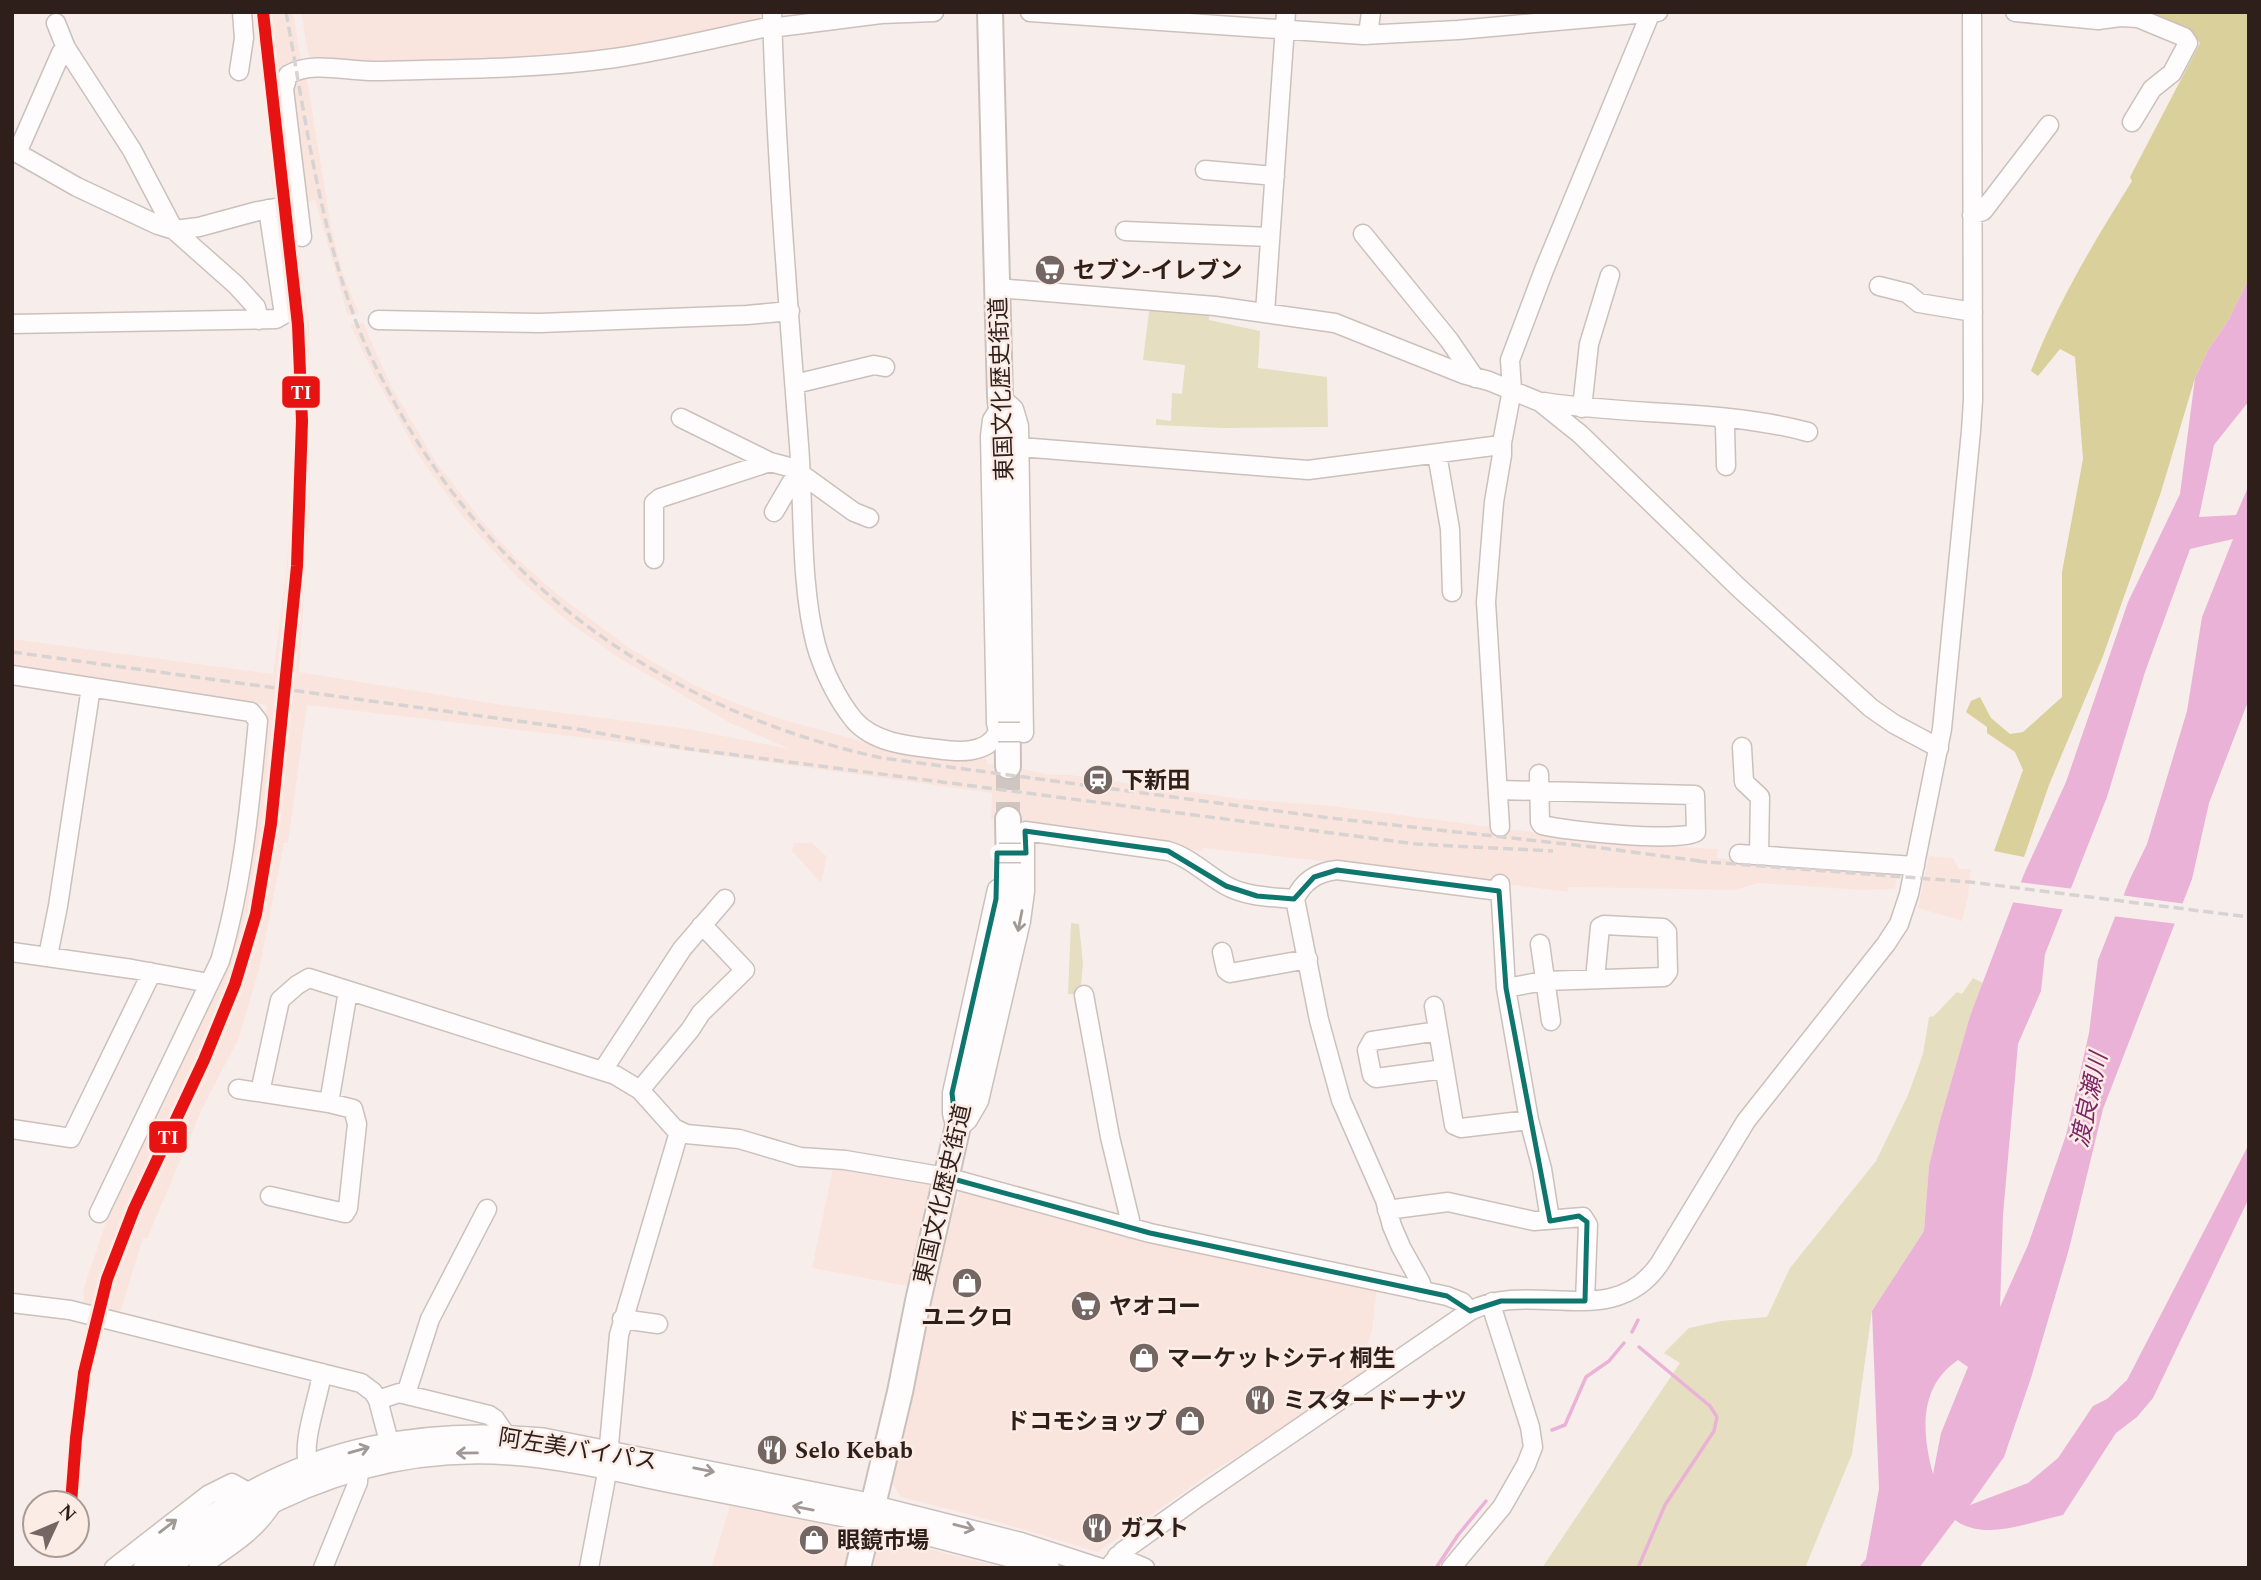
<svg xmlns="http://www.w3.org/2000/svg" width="2261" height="1580" font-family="Spectral,'Noto Sans JP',serif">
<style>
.built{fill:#fae5de}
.green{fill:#e5dec0}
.forest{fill:#dad09c}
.water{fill:#eab2d6;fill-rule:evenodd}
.pier{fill:#f7eeeb}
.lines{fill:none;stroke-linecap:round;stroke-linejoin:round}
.stream{stroke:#eab2d6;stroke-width:3.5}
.highway-tunnel{stroke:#cfc5c1;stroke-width:24;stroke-dasharray:24 12;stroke-linecap:butt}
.minor-casing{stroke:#cbc0bc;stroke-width:21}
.major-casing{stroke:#cbc0bc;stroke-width:24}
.highway-casing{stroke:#cbc0bc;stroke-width:28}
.minor{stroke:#fefcfc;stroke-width:18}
.major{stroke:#fefcfc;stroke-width:21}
.highway{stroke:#fefcfc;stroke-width:24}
.rail{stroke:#d6d3d2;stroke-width:3.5;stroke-dasharray:10 5;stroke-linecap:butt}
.minor-bridge-casing{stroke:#cbc0bc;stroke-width:21;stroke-linecap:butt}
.minor-bridge{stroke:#fefcfc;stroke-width:18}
.rail-1-casing{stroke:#fcece6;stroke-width:18}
.rail-1{stroke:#e71212;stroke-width:12}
.oneway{stroke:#a09996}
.marked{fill:none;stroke:#0f766e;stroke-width:5;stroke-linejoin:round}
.labels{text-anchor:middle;stroke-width:5;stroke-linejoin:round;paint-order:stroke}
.poi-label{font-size:23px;font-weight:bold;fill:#2e1f1a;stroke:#fcece6;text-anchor:start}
.street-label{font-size:23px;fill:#2e1f1a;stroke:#fcece6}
.water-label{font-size:24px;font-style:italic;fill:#7d2568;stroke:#fcece6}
.line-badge{stroke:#fcece6;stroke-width:2.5}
.badge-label{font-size:19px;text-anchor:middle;font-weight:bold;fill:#fff}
</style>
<rect width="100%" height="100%" fill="#f7eeeb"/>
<path class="built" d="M 254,12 L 293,12 L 302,66 L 293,67 L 293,197 L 275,203 L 271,176 L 274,171 Z
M 301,12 L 759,12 L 760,21 L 623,53 L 370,66 L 315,61 L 308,54 Z
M 306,73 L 331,227 L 343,274 L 359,314 L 348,316 L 315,200 L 303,203 L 293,152 L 292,76 Z
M 294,211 L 309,326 L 310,506 L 299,672 L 503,705 L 688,729 L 790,749 L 730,723 L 619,658 L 566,620 L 517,577 L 462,516 L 419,456 L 375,377 L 350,324 L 363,323 L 391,386 L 436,462 L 482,521 L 514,556 L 558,595 L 631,649 L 694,685 L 733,702 L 777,718 L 865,742 L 917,752 L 987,759 L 987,764 L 1019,768 L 1051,775 L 1071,775 L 1242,799 L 1331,806 L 1625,844 L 1718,849 L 1717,858 L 1898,871 L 1895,889 L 1860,890 L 1758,883 L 1735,890 L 1569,887 L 1568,892 L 1312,860 L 1203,848 L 1202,851 L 1036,826 L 1033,821 L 991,819 L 992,793 L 620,742 L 307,705 L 288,843 L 284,843 L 259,970 L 238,1040 L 203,1107 L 147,1239 L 143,1238 L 121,1310 L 110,1311 L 83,1305 L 84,1287 L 106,1222 L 130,1168 L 168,1095 L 218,985 L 259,770 L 267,705 L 12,670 L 12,639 L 273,674 L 287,566 L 294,462 L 294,408 L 289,324 L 277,213 Z
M 794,843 L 812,843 L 827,857 L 821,883 L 792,851 Z
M 1929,856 L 1953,858 L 1959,869 L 1971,869 L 1968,897 L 1962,921 L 1918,908 Z
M 838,1163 L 932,1181 L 935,1184 L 912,1287 L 812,1268 L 833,1168 Z
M 960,1187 L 1377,1288 L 1372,1331 L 1367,1346 L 1366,1371 L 1291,1425 L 1218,1468 L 1098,1552 L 998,1522 L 901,1497 L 892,1483 L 929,1318 L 925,1317 L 950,1207 L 956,1207 Z
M 730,1506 L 841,1528 L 850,1543 L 855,1544 L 849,1568 L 711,1568 Z
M 895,1540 L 952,1555 L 1006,1568 L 873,1568 L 877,1548 Z"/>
<path class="green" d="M 1150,304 L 1210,310 L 1209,320 L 1260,331 L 1258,368 L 1327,377 L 1328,427 L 1223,428 L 1156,425 L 1156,419 L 1171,421 L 1172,393 L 1182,394 L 1185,365 L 1143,360 Z
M 1071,923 L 1079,924 L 1083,964 L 1080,994 L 1068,994 Z
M 1973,978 L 1983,983 L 1970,1016 L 1939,1124 L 1929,1166 L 1924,1231 L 1872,1311 L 1852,1454 L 1805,1568 L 1542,1568 L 1680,1363 L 1664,1353 L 1689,1328 L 1721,1321 L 1767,1317 L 1790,1268 L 1876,1161 L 1908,1095 L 1923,1054 L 1929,1017 L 1934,1016 L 1957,992 L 1962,994 Z"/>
<path class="forest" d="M 2153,12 L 2249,12 L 2249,278 L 2229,319 L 2208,350 L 2195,378 L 2161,492 L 2103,656 L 2049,785 L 2024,857 L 1994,851 L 2023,770 L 2015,752 L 1987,733 L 1987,727 L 1966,712 L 1971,701 L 1980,697 L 1991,718 L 2010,734 L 2023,732 L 2062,697 L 2062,572 L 2083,459 L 2075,357 L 2060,349 L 2038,376 L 2031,371 C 2057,303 2094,242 2132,181 L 2130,177 L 2200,43 L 2190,31 L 2152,18 Z"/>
<path class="water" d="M 2249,278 L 2249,401 L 2214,445 L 2199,517 L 2236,515 L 2249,485 L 2249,699 L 2209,803 L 2192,879 L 2103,1109 L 2069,1249 L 2031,1378 L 2004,1457 L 1970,1505 L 2028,1483 L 2058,1458 L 2093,1406 L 2107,1399 L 2127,1380 L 2249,1144 L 2249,1198 L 2153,1398 L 2137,1417 L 2116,1433 L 2063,1515 C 2029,1522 1985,1542 1955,1520 L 1919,1568 L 1858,1568 L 1866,1559 L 1879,1489 L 1872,1311 L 1924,1231 L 1929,1166 L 1939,1124 L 1970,1016 L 2024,874 L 2066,782 L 2128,602 L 2180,494 L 2195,378 L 2208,350 L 2229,319 ZM 2233,539 L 2202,617 L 2187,711 L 2147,844 L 2130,879 L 2098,960 L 2089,1033 L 2066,1135 L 2028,1245 L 2000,1307 L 2003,1215 L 2018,1044 L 2041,991 L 2045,954 L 2107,797 L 2145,672 L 2190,549 ZM 1958,1360 L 1968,1367 L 1941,1433 L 1933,1474 C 1922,1433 1918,1387 1958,1360 Z"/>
<path class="pier" d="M 2018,882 L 2074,889 L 2066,910 L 2011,902 Z
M 2120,895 L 2186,904 L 2178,924 L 2112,916 Z"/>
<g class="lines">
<path class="stream" d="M 1632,1332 L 1638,1320
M 1552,1430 L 1565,1425 L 1586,1377 L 1609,1361 L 1624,1343
M 1436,1568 L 1458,1535 L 1486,1501
M 1638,1568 L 1665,1505 L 1714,1431 L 1717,1417 L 1710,1406 L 1639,1347"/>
<path class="highway-tunnel" d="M 1008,766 L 1008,819"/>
<g class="minor-casing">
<path id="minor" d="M 772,12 C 776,156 788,301 799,445 C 804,507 800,584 816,645 C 823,670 837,699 854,720 C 874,743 909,746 937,749 C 957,752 987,755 998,732 L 996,723 L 990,436 L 992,420 L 999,409
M 1030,12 L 1363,35 L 1458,30 L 1658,12
M 2015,12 L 2098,20 L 2120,17 L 2138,18 L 2184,37 L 2188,43 L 2172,73 L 2152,89 L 2132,122
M 56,23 L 66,48 L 132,150 L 174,230 L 236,285 L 256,307 L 259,320
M 1368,35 L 1371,12
M 239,71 L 244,38 L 242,12
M 12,150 L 77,187 L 158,225 L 174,230 L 199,227 L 258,211 L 298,204
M 17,153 L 61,53 L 66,48
M 1205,170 L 1275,176
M 1972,215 L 1983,211 L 2049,125
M 1125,231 L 1270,237
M 1363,234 L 1449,340 L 1475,378
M 302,237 L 284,89 L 288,75 C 313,60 348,72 376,71 C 456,69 537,69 615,58 C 668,50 720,37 772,26 L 779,27 L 881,14 L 934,12
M 1879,286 L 1907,293 L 1919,303 L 1973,312
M 997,288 L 1215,306 L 1335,323 L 1463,374 L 1489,381 L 1540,402 L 1580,434 L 1739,588 L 1871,708 L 1894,724 L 1939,748
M 1265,313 L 1286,12
M 378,320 L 540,323 L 747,315 L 790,311
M 12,324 L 276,319 L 283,315 L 283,308 L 268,209
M 795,384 L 874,365 L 885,367
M 1000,396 L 1014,409 L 1019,426 L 1024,733 L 1020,732
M 1544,402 C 1630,416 1722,409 1808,432
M 1582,408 L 1589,344 L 1610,275
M 681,418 L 770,462 L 793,468 L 854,512 L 869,518
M 1722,419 L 1725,426 L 1726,466
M 1020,447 L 1308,470 L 1493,446 L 1502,443
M 1437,454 L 1450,529 L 1452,592
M 774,512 L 791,483 L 801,475
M 654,559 L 654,503 L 660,498 L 770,462
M 12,675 L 251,712 L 258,721 C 250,802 243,883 220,961 L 99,1213
M 1742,747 L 1744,782 L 1760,797 L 1759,855
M 1500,790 L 1695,795 L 1696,832 C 1681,843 1565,831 1542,825 L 1540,822 L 1539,774
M 1500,827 L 1486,602 L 1494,502 L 1502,455 L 1502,443 L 1512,390 L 1510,360 L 1544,270 L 1651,12
M 1739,854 L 1915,866
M 1500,884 L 1506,988 L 1529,1120 L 1542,1169 L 1550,1220
M 997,889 L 952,1093 L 952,1113 L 956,1130 L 968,1120 L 979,1101 L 1021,921 L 1025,891 L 1025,831 L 1168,851 C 1189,857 1206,874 1225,885 C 1246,897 1271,897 1295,899
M 1540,944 L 1551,1021
M 12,952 L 132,969 L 209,983
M 1222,952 L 1226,970 L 1230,973 L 1308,959
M 48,956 L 58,906 L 91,687
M 1506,988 L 1544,981 L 1664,977 L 1668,972 L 1667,932 L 1663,928 L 1604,925 L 1600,927 L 1595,979
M 1084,995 L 1110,1137 L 1130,1220 L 1130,1228
M 1434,1006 L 1454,1125 L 1461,1128 L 1529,1120
M 1438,1031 L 1372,1041 L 1367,1050 L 1372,1075 L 1376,1078 L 1444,1069
M 603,1070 L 682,949 L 725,899
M 238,1089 L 329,1103
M 640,1090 L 690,1030 L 701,1013 L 745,970 L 707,930 L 701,926
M 260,1092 L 280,1000 L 297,985 L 309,978 L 615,1075 L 640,1090 L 674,1128 L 686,1134 L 739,1139 L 800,1157 L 845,1160 L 946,1177 L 1150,1233 L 1447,1296 L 1462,1302 L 1470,1311
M 12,1129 L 71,1138 L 148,980 L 150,972
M 270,1196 L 345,1213 L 348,1208 L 357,1124 L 353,1109 L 329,1103 L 348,991
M 1387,1210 L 1448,1202 L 1534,1221 L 1583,1217 L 1588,1225 L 1585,1301
M 1421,1291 L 1421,1283 L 1401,1247 L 1392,1226 L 1385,1200 L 1341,1100 L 1319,1020 L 1295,899 C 1303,881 1317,872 1337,870 L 1499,891
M 12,1303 L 70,1310 L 361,1383 L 373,1392 L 378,1400 L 393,1457
M 622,1319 L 658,1324
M 406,1394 L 430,1319 L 487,1209
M 378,1400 L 399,1393 L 489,1415 L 495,1419 L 506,1435
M 309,1466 C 300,1445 319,1397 322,1373
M 874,1505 L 1021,1542 L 1101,1568
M 870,1521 L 1050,1568
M 1117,1556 L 1145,1568
M 114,1568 L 208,1495 L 232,1483 L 250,1493
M 198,1568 C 227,1548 258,1531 275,1499
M 323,1568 L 358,1482 L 359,1469
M 589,1568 L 606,1478 L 619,1335 L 679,1132
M 1108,1568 L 1123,1551 L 1197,1498 L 1470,1311 C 1533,1278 1613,1333 1660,1263 L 1746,1121 L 1886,944 L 1899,924 L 1909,894 L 1942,729 L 1971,431 L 1973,400 L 1972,12
M 1451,1568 L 1502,1507 L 1526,1465 L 1533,1447 L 1530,1427 L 1494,1314 L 1492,1302"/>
</g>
<g class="major-casing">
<path id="major" d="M 144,1568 C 166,1551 188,1532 212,1516 C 313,1447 423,1428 543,1439 L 874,1505
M 167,1568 C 268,1491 382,1444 511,1454 C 565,1458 619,1471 672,1482 C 738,1495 804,1508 870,1521"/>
</g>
<g class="highway-casing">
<path id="highway" d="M 990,12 L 1000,396 L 1005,450 L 1008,766
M 858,1568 L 900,1392 L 918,1301 L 1004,924 L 1009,874 L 1008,819"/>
</g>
<use href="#minor" class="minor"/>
<use href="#major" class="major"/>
<use href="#highway" class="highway"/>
<path class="rail" d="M 286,12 C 305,115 318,218 354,316 C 365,348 381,377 397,407 C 500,594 675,713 882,758 L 1330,818 L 1602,848 L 1707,862
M 12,652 L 591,731
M 581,730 L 690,749 L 1416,844 L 1553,851
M 1696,861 L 1970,882 L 2249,917"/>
<g class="minor-bridge-casing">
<path id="minor-bridge" d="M 998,732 L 1020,732
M 999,853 L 1021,853"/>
</g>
<use href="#minor-bridge" class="minor-bridge"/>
<g class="rail-1-casing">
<path id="rail-1" d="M 71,1503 L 76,1438 L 84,1373 L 107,1279 L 134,1209 L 204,1060 L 235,984 L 256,914 L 271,824 L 297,566 L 302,421 L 298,325 L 263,12"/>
</g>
<use href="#rail-1" class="rail-1"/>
</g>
<defs><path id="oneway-shaft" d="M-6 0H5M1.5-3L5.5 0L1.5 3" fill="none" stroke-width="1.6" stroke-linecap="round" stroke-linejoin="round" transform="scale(1.75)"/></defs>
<g class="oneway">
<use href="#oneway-shaft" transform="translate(1020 921) rotate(101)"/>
<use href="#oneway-shaft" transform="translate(359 1450) rotate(-16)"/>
<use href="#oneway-shaft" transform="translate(467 1453) rotate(179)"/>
<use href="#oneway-shaft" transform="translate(704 1470) rotate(11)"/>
<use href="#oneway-shaft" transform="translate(803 1508) rotate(-169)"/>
<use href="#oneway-shaft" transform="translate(168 1526) rotate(-37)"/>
<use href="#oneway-shaft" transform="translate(964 1527) rotate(14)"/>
</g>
<path class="marked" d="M 1025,831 L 1168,851 L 1226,886 L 1257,896 L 1294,899 L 1314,877 L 1337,870 L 1499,891 L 1506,988 L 1550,1221 L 1579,1216 L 1587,1222 L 1585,1301 L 1501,1301 L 1470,1311 L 1447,1296 L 1150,1233 L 946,1177 L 956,1130 L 952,1093 L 996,899 L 997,853 L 1026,853 Z"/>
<defs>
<g id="supermarket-disc" transform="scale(1.575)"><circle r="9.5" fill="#746763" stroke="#fcece6"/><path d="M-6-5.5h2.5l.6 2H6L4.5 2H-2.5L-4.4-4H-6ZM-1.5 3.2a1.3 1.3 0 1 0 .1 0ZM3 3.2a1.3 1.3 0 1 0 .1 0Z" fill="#fff"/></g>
<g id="station-disc" transform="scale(1.575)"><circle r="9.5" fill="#746763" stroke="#fcece6"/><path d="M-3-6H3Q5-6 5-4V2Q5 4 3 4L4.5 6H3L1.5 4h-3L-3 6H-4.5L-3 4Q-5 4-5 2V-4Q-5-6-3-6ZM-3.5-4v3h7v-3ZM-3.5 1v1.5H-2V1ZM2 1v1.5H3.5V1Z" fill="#fff"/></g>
<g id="shop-disc" transform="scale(1.575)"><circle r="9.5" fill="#746763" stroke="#fcece6"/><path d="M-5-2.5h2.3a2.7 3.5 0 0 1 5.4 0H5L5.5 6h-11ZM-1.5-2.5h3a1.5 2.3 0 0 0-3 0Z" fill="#fff"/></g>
<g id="restaurant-disc" transform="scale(1.575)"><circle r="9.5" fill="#746763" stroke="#fcece6"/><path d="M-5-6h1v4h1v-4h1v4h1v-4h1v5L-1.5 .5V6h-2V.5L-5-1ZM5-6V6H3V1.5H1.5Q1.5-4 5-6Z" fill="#fff"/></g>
</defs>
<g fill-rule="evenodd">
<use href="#supermarket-disc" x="1050" y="270"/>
<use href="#station-disc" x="1098" y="780"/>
<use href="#shop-disc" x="967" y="1283"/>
<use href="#supermarket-disc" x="1086" y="1306"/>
<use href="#shop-disc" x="1144" y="1358"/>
<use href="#restaurant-disc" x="1260" y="1400"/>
<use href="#shop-disc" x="1190" y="1421"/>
<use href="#restaurant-disc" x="772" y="1450"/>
<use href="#restaurant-disc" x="1097" y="1528"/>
<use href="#shop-disc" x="814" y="1540"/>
</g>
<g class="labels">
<g class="poi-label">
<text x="1073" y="278">セブン-イレブン</text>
<text x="1121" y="788">下新田</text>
<text x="1109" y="1314">ヤオコー</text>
<text x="967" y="1325" text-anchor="middle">ユニクロ</text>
<text x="1167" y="1366">マーケットシティ桐生</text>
<text x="1283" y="1408">ミスタードーナツ</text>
<text x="1167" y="1429" text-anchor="end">ドコモショップ</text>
<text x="795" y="1458">Selo Kebab</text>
<text x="1120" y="1536">ガスト</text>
<text x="837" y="1548">眼鏡市場</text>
</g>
<g class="street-label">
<text transform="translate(1001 389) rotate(-92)" y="8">東国文化歴史街道</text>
<text transform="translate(942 1194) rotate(-77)" y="8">東国文化歴史街道</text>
<text transform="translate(578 1449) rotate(9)" y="8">阿左美バイパス</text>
</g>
<g class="water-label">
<text transform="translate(2089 1100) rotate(-78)" y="8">渡良瀬川</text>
</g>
</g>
<g class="line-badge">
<rect x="281" y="375" width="40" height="34" rx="7" fill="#e71212"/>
<rect x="148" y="1120" width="40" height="34" rx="7" fill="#e71212"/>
</g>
<g class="badge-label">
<text x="301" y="399">TI</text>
<text x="168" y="1144">TI</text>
</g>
<rect width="2261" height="1580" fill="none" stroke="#2e1f1a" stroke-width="28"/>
<g transform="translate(56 1524) rotate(46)"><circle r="33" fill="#fcece6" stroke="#aa9a94" stroke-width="2"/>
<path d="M0-5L12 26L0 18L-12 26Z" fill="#746763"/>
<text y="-10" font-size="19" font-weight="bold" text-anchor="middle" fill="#2e1f1a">N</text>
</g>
</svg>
